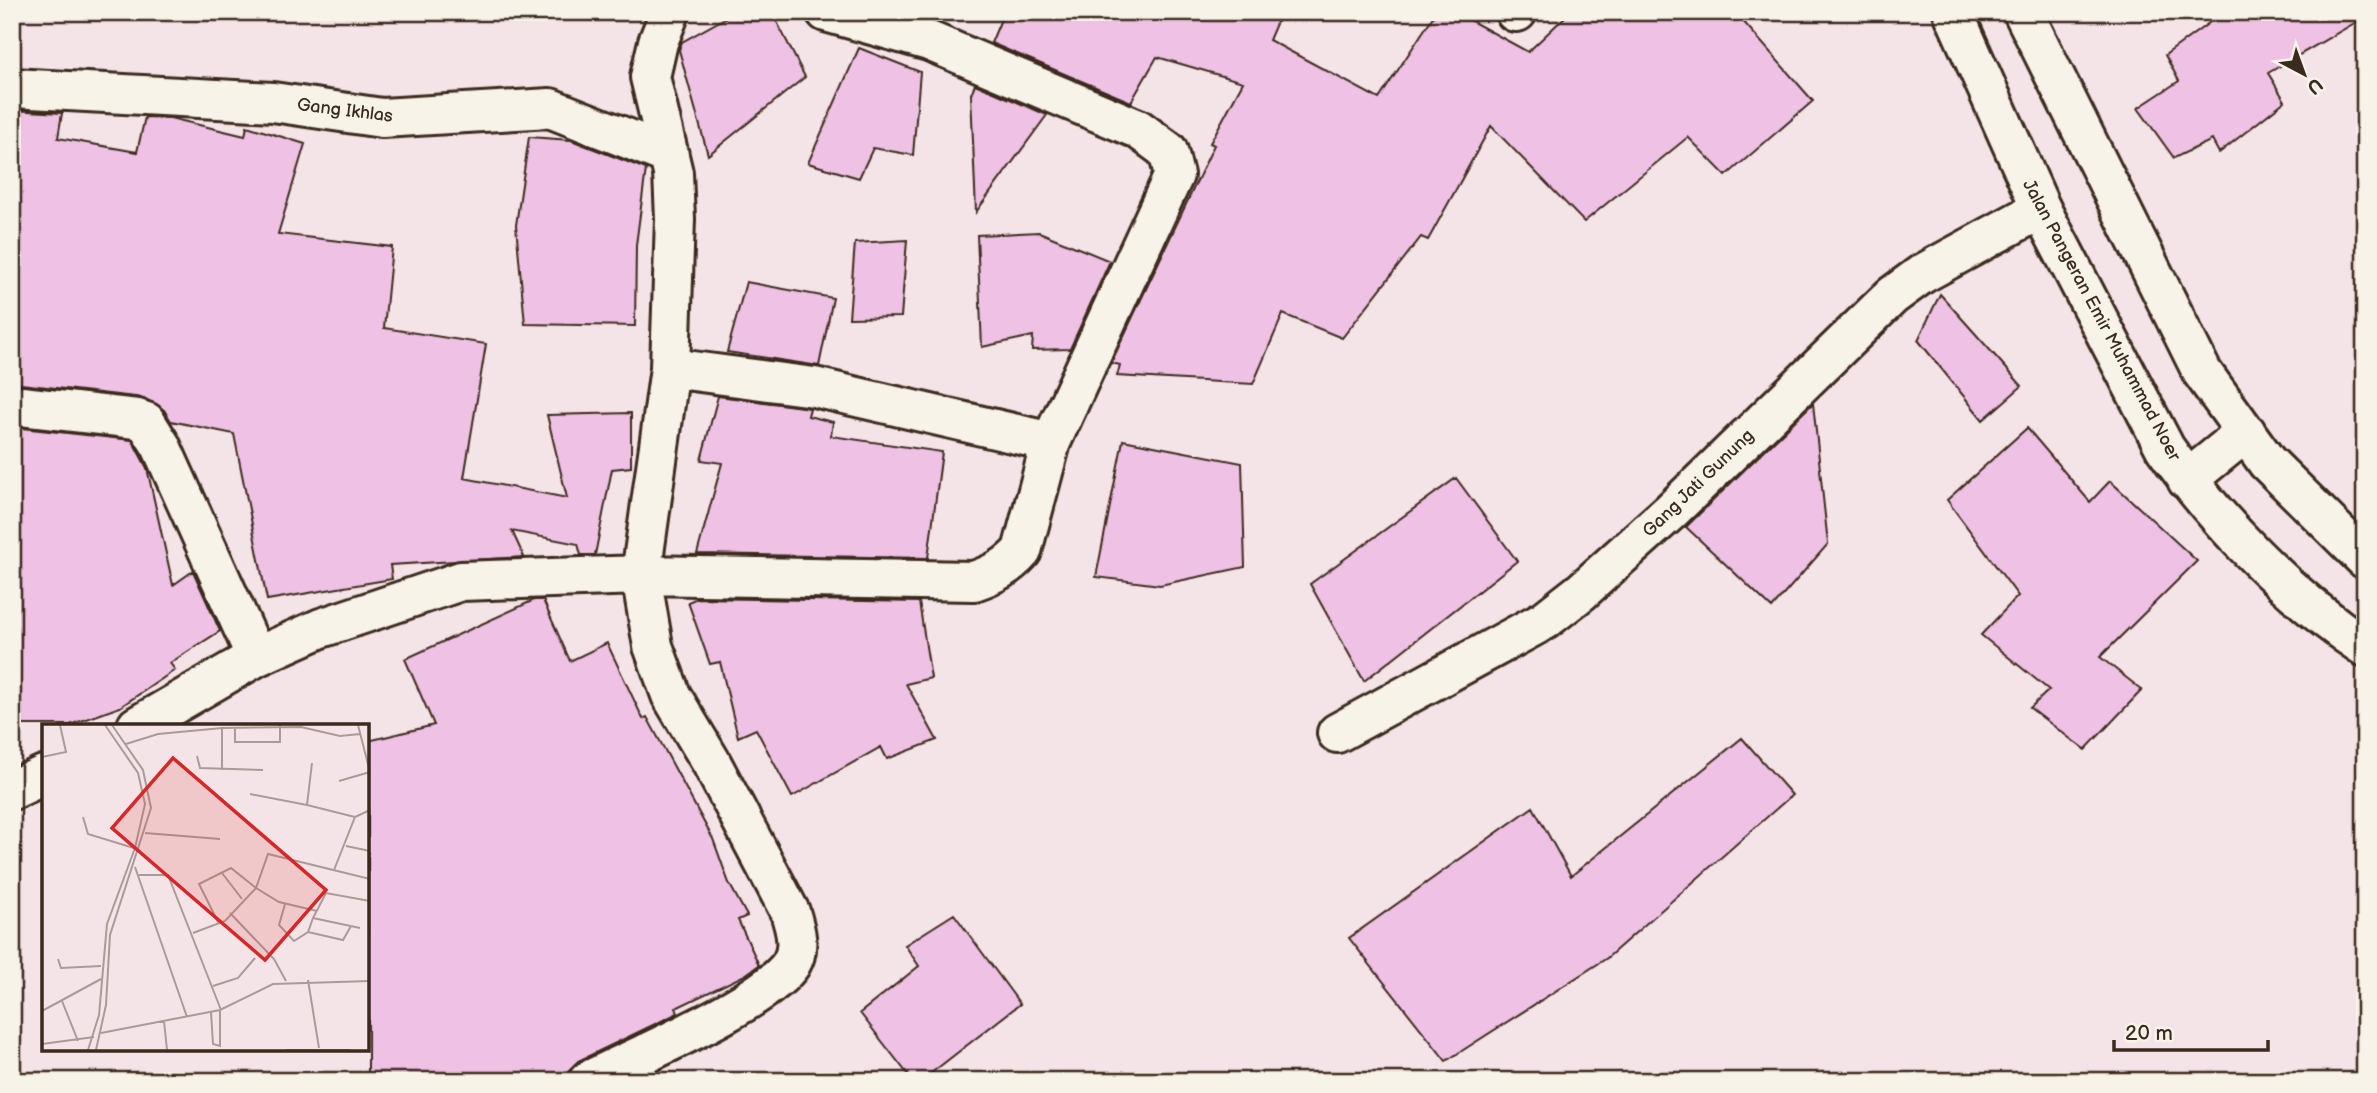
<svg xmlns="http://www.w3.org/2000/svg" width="2377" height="1093" font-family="'Balsamiq Sans',sans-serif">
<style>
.building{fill:#efc1e4;stroke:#3b2a1e;stroke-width:2}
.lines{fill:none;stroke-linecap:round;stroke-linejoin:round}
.street-casing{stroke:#3b2a1e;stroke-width:44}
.secondary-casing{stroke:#3b2a1e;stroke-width:44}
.street{stroke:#f7f3e8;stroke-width:38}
.secondary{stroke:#f7f3e8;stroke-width:38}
.labels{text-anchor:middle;stroke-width:5;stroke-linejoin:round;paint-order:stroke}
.street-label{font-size:18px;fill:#3b2a1e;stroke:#f7f3e8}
.inset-road{fill:none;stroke:#ab9a97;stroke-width:2}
.view{fill:#d62828;fill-opacity:0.15;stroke:#d62828;stroke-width:3.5}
.inset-edge{fill:none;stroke:#3b2a1e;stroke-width:3.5}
</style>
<rect width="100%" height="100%" fill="#f5e4e7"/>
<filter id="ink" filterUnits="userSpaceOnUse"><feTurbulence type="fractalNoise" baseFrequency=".0143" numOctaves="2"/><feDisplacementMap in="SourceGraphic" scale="14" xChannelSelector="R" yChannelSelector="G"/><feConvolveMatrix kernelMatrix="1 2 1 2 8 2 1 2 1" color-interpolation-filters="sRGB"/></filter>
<g filter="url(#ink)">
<path class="building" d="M 736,12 L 772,12 L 805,77 L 708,155 L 679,50 L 682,42 Z
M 1004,12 L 1281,12 L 1269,40 L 1379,99 L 1436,12 L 1455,12 L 1528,52 L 1570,12 L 1735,12 L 1813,101 L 1726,176 L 1688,137 L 1584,222 L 1491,126 L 1428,240 L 1421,237 L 1342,338 L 1283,314 L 1253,384 L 1117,376 L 1120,365 L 1111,363 L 1214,145 L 1210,143 L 1243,82 L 1157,57 L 1131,102 L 991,43 Z
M 2224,12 L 2365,12 L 2365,17 L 2268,73 L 2285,101 L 2219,153 L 2212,140 L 2174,158 L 2138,108 L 2179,81 L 2165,55 Z
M 859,48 L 920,72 L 913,155 L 873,148 L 859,178 L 808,163 Z
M 975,84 L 1047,115 L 976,212 L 971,94 Z
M 12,110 L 62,113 L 58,138 L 137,152 L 145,117 L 170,118 L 245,136 L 247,126 L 305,144 L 278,234 L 392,247 L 384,328 L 486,344 L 464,478 L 567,498 L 547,415 L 631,413 L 631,467 L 612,469 L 595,555 L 581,555 L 578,544 L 512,531 L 524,557 L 390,565 L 392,579 L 267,600 L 234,434 L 171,421 L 164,410 L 144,398 L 12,383 L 12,275 L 17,236 L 12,236 Z
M 529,137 L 571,140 L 646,169 L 636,245 L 635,326 L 525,324 L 516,225 Z
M 1039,232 L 1110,261 L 1070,349 L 1032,350 L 1033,336 L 982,347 L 977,235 Z
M 907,240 L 901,317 L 849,318 L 855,243 Z
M 746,282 L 833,298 L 819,366 L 727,352 Z
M 1940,294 L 2022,386 L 1983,420 L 1918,340 Z
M 718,396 L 810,408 L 808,416 L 833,422 L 831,436 L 942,452 L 928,558 L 697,554 L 722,463 L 701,460 Z
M 1813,403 L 1828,544 L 1772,608 L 1686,527 Z
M 12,427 L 132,440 L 147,468 L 173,585 L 193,571 L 220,631 L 170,663 L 175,670 L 120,707 L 70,725 L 12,725 Z
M 2027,428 L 2090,502 L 2110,481 L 2197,561 L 2100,657 L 2142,690 L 2085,750 L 2030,708 L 2049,690 L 1981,635 L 2018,596 L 1947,500 Z
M 1123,440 L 1242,463 L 1245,567 L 1160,585 L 1096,577 Z
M 1456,478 L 1517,561 L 1364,681 L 1310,584 Z
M 697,598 L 919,602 L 931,678 L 906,684 L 937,740 L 887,759 L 881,747 L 792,797 L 756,729 L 738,737 L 720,662 L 710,664 L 688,602 Z
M 534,600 L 543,600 L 570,661 L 607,643 L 643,719 L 647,717 L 713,839 L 729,883 L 747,916 L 738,920 L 759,965 L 745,975 L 676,1008 L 678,1013 L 578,1061 L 570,1069 L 566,1081 L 368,1081 L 368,741 L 434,725 L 405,659 Z
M 1742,738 L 1792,795 L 1607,958 L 1446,1061 L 1349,938 L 1533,807 L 1571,876 Z
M 954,914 L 1020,1004 L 921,1081 L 913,1081 L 860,1013 L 919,966 L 905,945 Z"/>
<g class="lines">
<g class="street-casing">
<path id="street" d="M 1515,12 L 1517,12
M 12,88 L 273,102 L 382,118 L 550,108 L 669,155
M 670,368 L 814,387 L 1051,442
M 12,405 L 137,419 L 146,422 L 161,446 L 256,657
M 137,726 L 256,657 L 321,628 L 461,581 L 641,575 L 670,368 L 675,219 L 673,173 L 650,77 L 658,42 L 670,12
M 1337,733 L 1545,620 L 1581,592 L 1671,511 L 1892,296 L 1922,274 L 2041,209
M 12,790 L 44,775
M 588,1081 C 635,1057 765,1003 791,964 C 801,948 795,928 790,912 L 711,762 L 671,695 L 653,646 L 641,575 L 974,581 C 994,574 1008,567 1022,551 L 1051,442 L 1174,175 L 1168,151 L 1138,129 L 929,41 L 826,12"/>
</g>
<g class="secondary-casing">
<path id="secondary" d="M 1953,12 L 2041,209 L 2165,448 C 2216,522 2290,597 2365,647
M 2023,12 L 2202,372 L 2267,462 L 2365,559
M 2187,480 L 2246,432"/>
</g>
<use href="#street" class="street"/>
<use href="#secondary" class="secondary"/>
</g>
</g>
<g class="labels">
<g class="street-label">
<text transform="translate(345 110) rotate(7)" y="6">Gang Ikhlas</text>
<text transform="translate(2102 320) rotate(62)" y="6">Jalan Pangeran Emir Muhammad Noer</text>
<text transform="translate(1698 483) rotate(-44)" y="6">Gang Jati Gunung</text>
</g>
</g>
<g transform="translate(42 724)">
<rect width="327" height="327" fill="#f5e4e7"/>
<path class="inset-road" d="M 316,1 L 328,48M 193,4 L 193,18 L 238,18 L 238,1M 84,20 L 116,10 L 180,4 L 259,3 L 298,12 L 318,10M 155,32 L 158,44 L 221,46M 0,33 L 24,28 L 18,1M 270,39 L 265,81 L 313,93M 180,46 L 180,4M 297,57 L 328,48M 208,70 L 265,81M 41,93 L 46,110 L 95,125M 103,109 L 178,115M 304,122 L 328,127M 93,143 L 145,293M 292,146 L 313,93 L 328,86M 180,149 L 200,175M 97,151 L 126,151 L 179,286M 243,180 L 237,201 L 252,217 L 266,208 L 271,194M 188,189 L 232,235 L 244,257M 177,200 L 157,160 L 189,144 L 214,164 L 226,130 L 328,155M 318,204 L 271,194 L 284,169 L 328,177M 266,208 L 301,216 L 309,202M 151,209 L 183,197 L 214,164 L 237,178 L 275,187M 16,235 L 19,244 L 59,242M 266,256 L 277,324M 171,262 L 196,254 L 213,234M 20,277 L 36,317M 0,287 L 59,255M 169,288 L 171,320 L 178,322 L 178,286M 122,297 L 125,326M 59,309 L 178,286 L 231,260 L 328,257M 0,320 L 52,313M 46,326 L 57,291 L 65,200 L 93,124 L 103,80 L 96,49 L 63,1M 54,326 L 64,281 L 68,211 L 109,84 L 101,46 L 70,1M 244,326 L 308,326"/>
<path class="view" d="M 131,34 L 284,166 L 223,236 L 70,104 Z"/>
<rect width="327" height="327" class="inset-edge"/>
</g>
<rect width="2377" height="1093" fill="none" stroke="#f7f3e8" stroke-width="42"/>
<rect x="21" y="21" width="2335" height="1051" fill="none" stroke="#3b2a1e" stroke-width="2.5" filter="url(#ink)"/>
<g transform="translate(2304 74) rotate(139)" stroke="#f7f3e8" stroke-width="5" paint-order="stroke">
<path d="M0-5L12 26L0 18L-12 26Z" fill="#3b2a1e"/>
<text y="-10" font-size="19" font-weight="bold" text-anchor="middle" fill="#3b2a1e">U</text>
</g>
<path d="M2114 1040v10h154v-10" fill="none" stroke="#3b2a1e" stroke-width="3.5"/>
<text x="2125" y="1040" font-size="21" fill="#3b2a1e" stroke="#f7f3e8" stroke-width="5" paint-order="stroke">20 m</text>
</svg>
